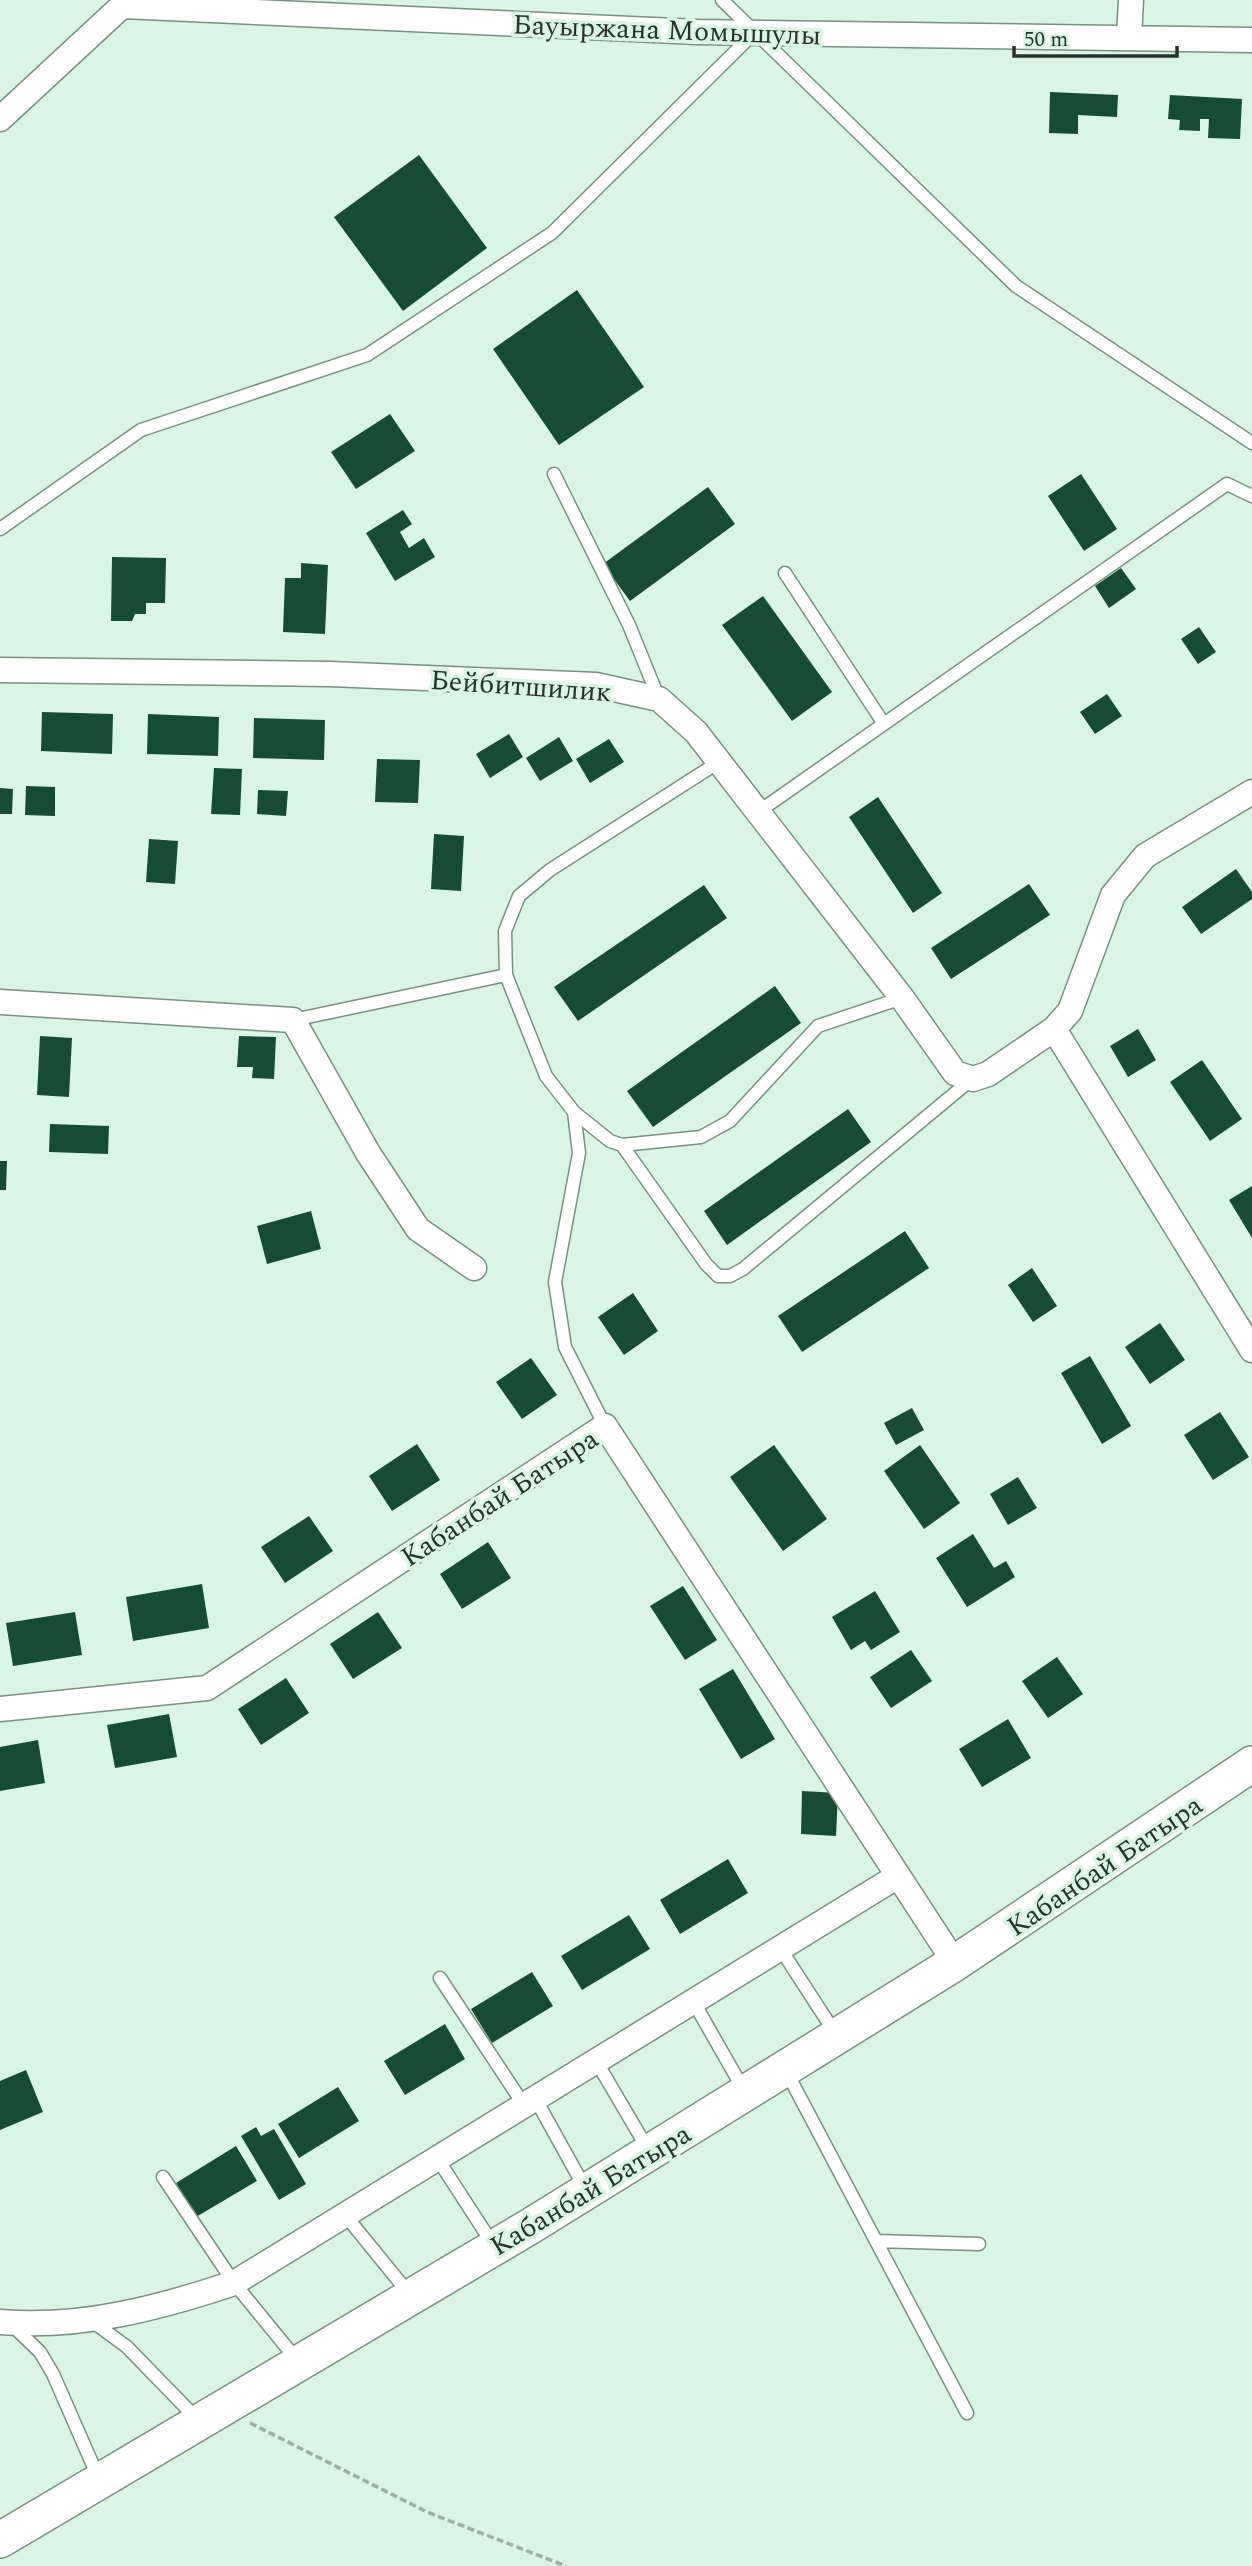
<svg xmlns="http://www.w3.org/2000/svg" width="1252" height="2566" font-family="Spectral,serif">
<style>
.building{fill:#164c31}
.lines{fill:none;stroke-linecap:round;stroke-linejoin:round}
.service-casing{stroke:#779181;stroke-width:15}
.minor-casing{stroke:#779181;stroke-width:27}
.secondary-casing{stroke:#779181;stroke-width:38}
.path{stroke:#9ab1a3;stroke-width:3.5;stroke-dasharray:7 3.5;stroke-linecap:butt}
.service{stroke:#fff;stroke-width:12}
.minor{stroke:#fff;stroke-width:24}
.secondary{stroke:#fff;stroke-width:35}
.labels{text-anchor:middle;stroke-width:7;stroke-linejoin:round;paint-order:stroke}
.street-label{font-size:28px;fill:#27322c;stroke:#d9f5e4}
</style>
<rect width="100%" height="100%" fill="#d9f5e4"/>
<path class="building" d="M 1050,92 L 1118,95 L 1117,117 L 1078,115 L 1078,134 L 1049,133 Z
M 1170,95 L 1242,99 L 1240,139 L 1208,138 L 1209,119 L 1200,119 L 1200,131 L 1179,130 L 1180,120 L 1168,119 Z
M 419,155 L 487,248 L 403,311 L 334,217 Z
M 577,290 L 644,387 L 559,445 L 493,349 Z
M 390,414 L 415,451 L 356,489 L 331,452 Z
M 1081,474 L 1117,529 L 1084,551 L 1048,496 Z
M 708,487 L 735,524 L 630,601 L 603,564 Z
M 403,510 L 412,524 L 400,532 L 409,548 L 424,538 L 435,557 L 395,581 L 366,533 Z
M 112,557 L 166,558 L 165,603 L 146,603 L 146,614 L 135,614 L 132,621 L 111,621 Z
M 301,563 L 328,565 L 325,634 L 283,632 L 285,578 L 301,578 Z
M 1121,568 L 1136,589 L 1109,608 L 1095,586 Z
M 763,596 L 832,692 L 792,721 L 722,625 Z
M 1199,627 L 1216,652 L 1198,664 L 1181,639 Z
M 1107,694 L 1122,716 L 1095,734 L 1080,712 Z
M 42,712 L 113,714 L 112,754 L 41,751 Z
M 148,714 L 219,717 L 218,756 L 147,754 Z
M 254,718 L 325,720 L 324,760 L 253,758 Z
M 509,734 L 523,757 L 490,778 L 476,754 Z
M 559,737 L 573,761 L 540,781 L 526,758 Z
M 609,739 L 624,762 L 590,783 L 576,759 Z
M 377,759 L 420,760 L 418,803 L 375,802 Z
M 214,768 L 242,769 L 240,815 L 211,814 Z
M 26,786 L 55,787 L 55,816 L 25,815 Z
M 0,788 L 13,789 L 12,814 L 0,814 Z
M 258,790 L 288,791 L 286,816 L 257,814 Z
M 878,797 L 942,893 L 913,913 L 849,817 Z
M 434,834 L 464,836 L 461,891 L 431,889 Z
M 149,839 L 178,841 L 175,884 L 146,882 Z
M 1236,869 L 1252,892 L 1252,899 L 1201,934 L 1182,907 Z
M 1029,884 L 1050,915 L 951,979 L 931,948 Z
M 704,885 L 727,918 L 578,1021 L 554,987 Z
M 775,986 L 801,1023 L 653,1127 L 627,1091 Z
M 1138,1029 L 1156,1060 L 1128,1077 L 1110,1046 Z
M 40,1036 L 72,1038 L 69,1097 L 37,1095 Z
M 239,1036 L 276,1037 L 274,1079 L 252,1078 L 253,1067 L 237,1067 Z
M 1202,1060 L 1242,1119 L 1210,1141 L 1170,1082 Z
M 848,1109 L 871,1142 L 727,1245 L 704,1211 Z
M 50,1124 L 109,1126 L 108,1154 L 49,1152 Z
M 0,1161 L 7,1161 L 6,1190 L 0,1190 Z
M 1252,1186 L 1252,1238 L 1229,1200 Z
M 311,1211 L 321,1249 L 267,1264 L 257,1226 Z
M 905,1231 L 929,1268 L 802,1352 L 778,1316 Z
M 1032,1268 L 1057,1306 L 1033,1322 L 1008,1285 Z
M 633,1293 L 658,1331 L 624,1355 L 598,1317 Z
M 1160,1323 L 1185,1360 L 1150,1384 L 1125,1347 Z
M 1090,1356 L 1131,1426 L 1102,1444 L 1061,1373 Z
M 531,1358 L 557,1395 L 522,1419 L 496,1382 Z
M 912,1408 L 924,1430 L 896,1445 L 884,1423 Z
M 1220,1412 L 1249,1457 L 1213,1480 L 1184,1435 Z
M 417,1444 L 440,1480 L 392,1511 L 369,1476 Z
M 774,1445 L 827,1519 L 783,1551 L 730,1477 Z
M 920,1445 L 960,1503 L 924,1529 L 884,1471 Z
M 1018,1477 L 1037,1508 L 1008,1525 L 990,1494 Z
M 309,1516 L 333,1551 L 285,1583 L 261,1547 Z
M 973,1534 L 994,1568 L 1006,1561 L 1015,1577 L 967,1607 L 936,1558 Z
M 488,1542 L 511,1578 L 462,1609 L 440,1574 Z
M 202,1584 L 209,1628 L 133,1641 L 126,1597 Z
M 683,1586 L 717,1640 L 685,1660 L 650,1606 Z
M 875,1591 L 900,1632 L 871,1650 L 865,1641 L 851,1650 L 832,1617 Z
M 75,1612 L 82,1655 L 13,1666 L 6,1623 Z
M 378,1612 L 402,1648 L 353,1679 L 330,1644 Z
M 911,1650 L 932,1681 L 891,1708 L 870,1677 Z
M 1057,1657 L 1083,1694 L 1048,1718 L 1022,1681 Z
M 733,1669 L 775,1739 L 741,1759 L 699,1689 Z
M 286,1678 L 309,1713 L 261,1745 L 238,1709 Z
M 169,1714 L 177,1757 L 115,1768 L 107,1725 Z
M 1008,1719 L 1031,1758 L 982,1787 L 959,1749 Z
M 38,1740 L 45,1783 L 0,1791 L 0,1747 Z
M 802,1791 L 838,1793 L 836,1836 L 801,1834 Z
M 728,1859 L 748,1893 L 680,1934 L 660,1900 Z
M 629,1915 L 650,1949 L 582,1990 L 561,1956 Z
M 532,1972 L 553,2006 L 492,2043 L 471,2009 Z
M 445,2024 L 465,2059 L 405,2095 L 384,2061 Z
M 26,2070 L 43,2112 L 0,2130 L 0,2081 Z
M 338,2087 L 359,2121 L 299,2158 L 278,2124 Z
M 256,2127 L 261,2136 L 274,2129 L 306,2184 L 279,2200 L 241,2136 Z
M 236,2146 L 257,2181 L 196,2217 L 176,2183 Z"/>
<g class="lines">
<g class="service-casing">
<path id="service" d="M 722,0 L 1016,286 L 1252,443
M 554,474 L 629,625 L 659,699
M 0,529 L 141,430 L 367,355 L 552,233 L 754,33
M 785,573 L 884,724
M 719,762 L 550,870 L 519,896 L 505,931 L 506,975 L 546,1076 L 574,1112 L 610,1141 L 622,1145 L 701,1137 L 730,1121 L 818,1026 L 902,998
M 758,812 L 1227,484 L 1252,496
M 293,1020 L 506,975
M 574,1112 L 579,1153 L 555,1282 L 565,1347 L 605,1426
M 622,1145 L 706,1264 L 718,1276 L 730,1276 L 743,1269 L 972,1079
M 780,1948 L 837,2036
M 440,1978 L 524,2105
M 693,2001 L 745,2092
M 596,2061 L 649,2151
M 785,2069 L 967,2413
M 535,2098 L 586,2190
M 437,2158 L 494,2246
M 163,2177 L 234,2283 L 297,2360
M 345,2215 L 411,2296
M 876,2241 L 979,2244
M 92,2321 L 127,2347 L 199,2421
M 13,2326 L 40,2352 L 53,2374 L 99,2479"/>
</g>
<g class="minor-casing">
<path id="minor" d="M 1129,37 L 1131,0
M 0,119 L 122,6 L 698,32 L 1252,40
M 0,670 L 330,674 L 596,685 L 659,699 L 696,732 L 902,998 L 955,1073 L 973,1079 L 988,1074 L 1054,1029 L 1070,1011 L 1113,895 L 1145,856 L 1252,792
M 0,1002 L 293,1020 L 368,1153 L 418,1229 L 474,1268
M 1054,1029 L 1252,1350
M 0,1709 L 207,1688 L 605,1426 L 955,1963
M 0,2322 C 80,2329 159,2308 234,2283 L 898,1876"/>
</g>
<g class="secondary-casing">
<path id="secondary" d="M 0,2540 L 529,2227 L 955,1963 L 1252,1764"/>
</g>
<path class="path" d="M 250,2423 L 427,2512 L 566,2566"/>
<use href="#service" class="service"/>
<use href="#minor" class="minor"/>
<use href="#secondary" class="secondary"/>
</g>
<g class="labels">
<g class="street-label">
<text transform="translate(667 29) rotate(2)" y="10">Бауыржана Момышулы</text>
<text transform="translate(521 685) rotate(4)" y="10">Бейбитшилик</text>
<text transform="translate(499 1497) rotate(-33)" y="10">Кабанбай Батыра</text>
<text transform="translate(1104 1865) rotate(-34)" y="10">Кабанбай Батыра</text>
<text transform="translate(590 2189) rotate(-31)" y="10">Кабанбай Батыра</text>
</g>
</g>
<path d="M1014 46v10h163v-10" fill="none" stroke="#27322c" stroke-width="3.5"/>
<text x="1024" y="46" font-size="21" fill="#27322c" stroke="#d9f5e4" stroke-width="5" paint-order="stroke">50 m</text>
</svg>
